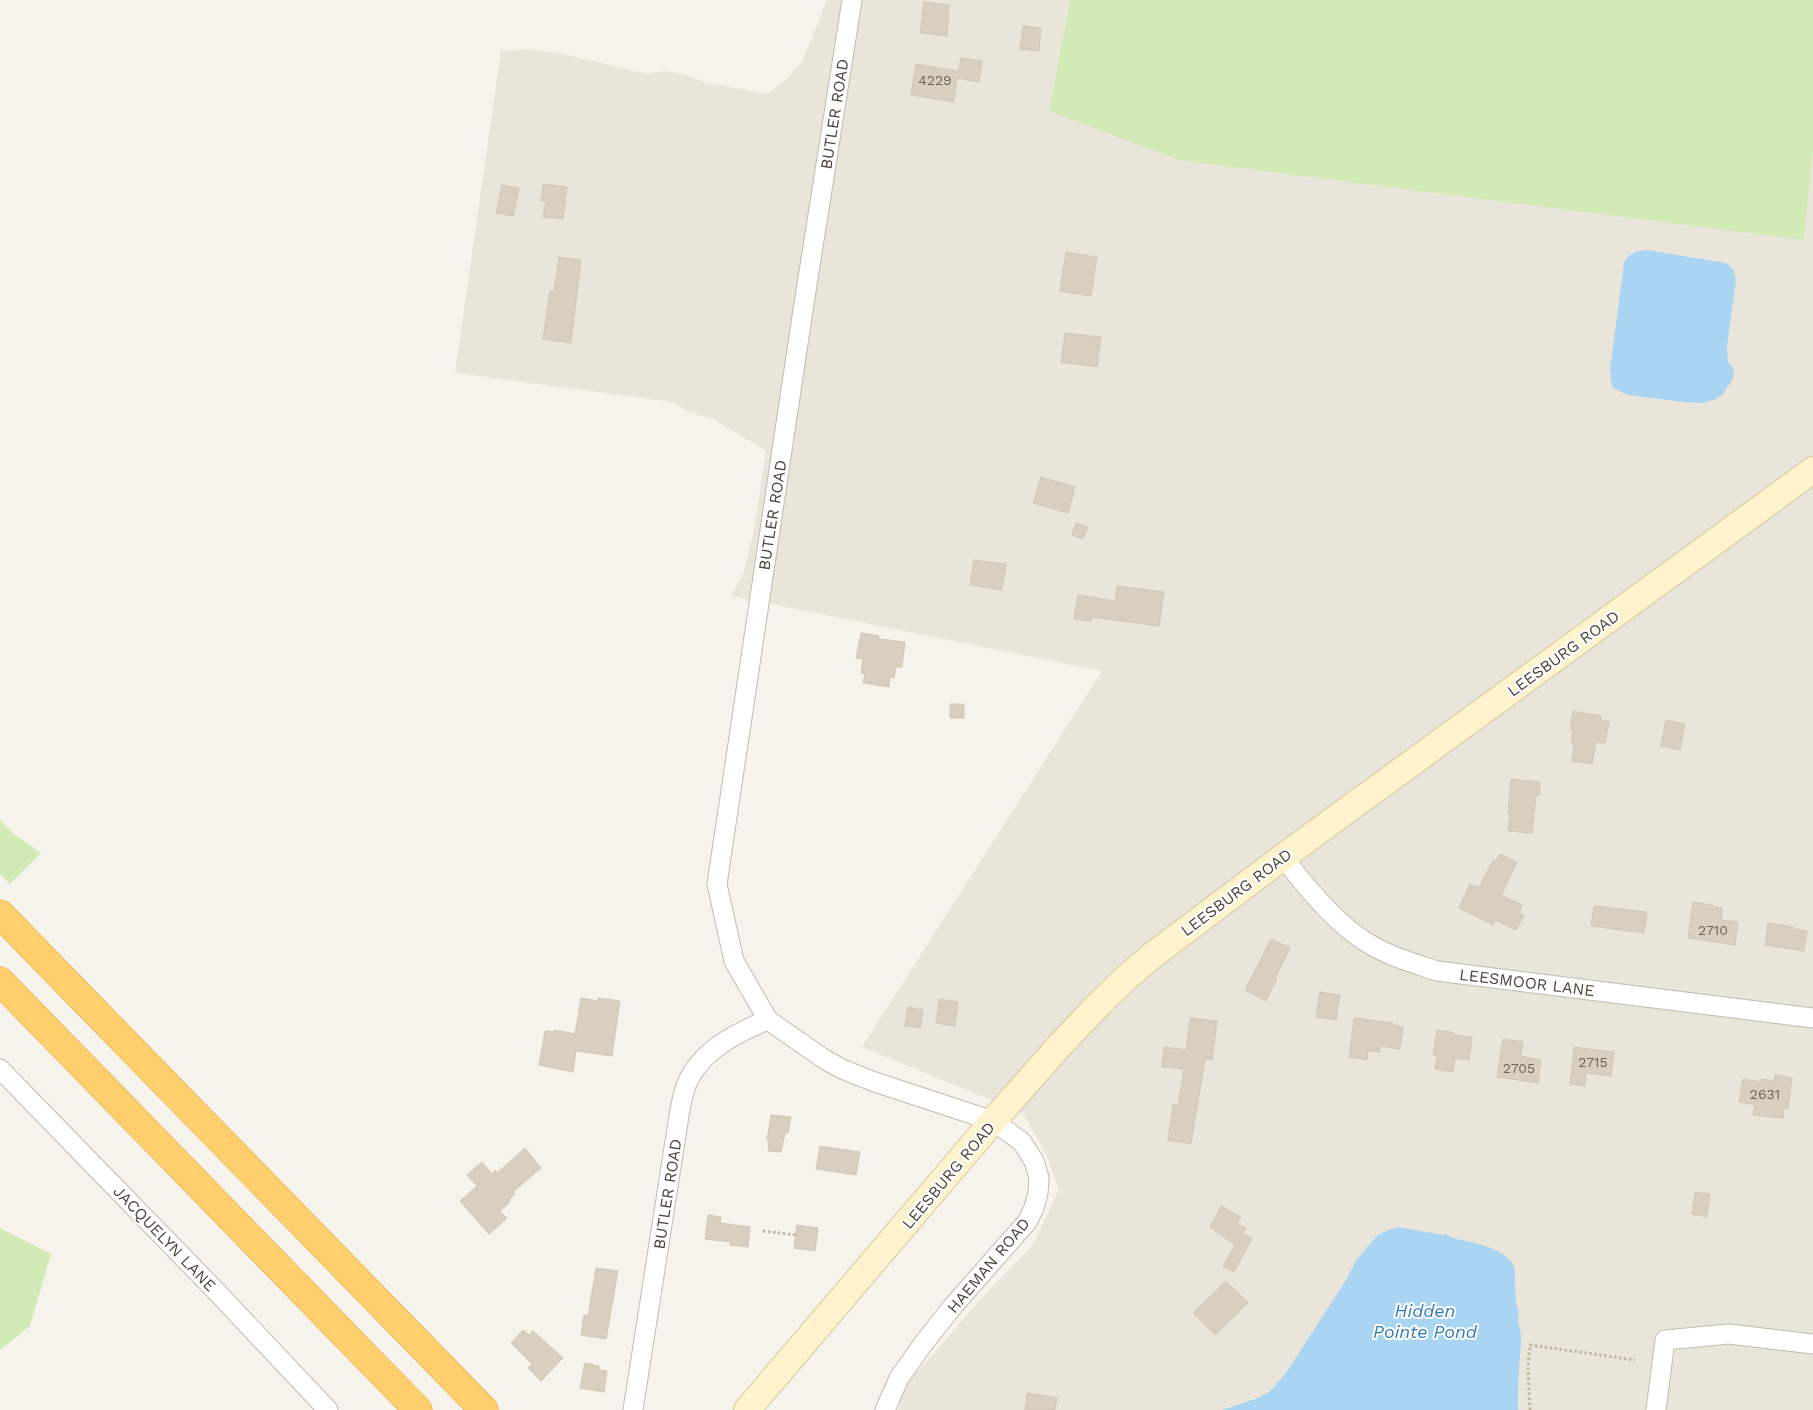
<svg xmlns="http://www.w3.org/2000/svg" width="1813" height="1410" font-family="'Work Sans',sans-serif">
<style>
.residential{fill:#eae5da}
.green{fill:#d2eab5}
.water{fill:#a9d4f2}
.building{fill:#d8cfc1;stroke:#d3c7b4}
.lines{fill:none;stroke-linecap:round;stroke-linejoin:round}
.minor-casing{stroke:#c2bbae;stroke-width:21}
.secondary-casing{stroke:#d6c79b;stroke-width:28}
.motorway-casing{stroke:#e0a43c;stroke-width:29}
.path{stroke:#c4b79f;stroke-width:3;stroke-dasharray:2.5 2.5;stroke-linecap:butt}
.minor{stroke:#fff;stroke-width:19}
.secondary{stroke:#fff3cd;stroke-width:26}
.motorway{stroke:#ffcf6e;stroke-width:28}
.labels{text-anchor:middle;stroke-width:4;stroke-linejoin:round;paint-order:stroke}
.number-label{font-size:14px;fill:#6e675b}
.street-label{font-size:16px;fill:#4b4439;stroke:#fff}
.water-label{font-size:18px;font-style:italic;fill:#2e7ab2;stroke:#fff}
</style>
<rect width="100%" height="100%" fill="#f6f3ec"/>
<path class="residential" d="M 827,0 L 1070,0 L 1049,111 L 1804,239 L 1813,149 L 1813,1410 L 898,1410 L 906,1383 L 937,1350 L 979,1301 L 1032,1246 L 1059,1190 L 1046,1154 L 1023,1113 L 862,1047 L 1102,671 L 731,596 L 743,575 L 754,530 L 766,451 L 715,420 L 688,411 L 672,402 L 455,373 L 501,51 L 526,49 L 554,52 L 648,74 L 663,71 L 682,74 L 707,83 L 768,94 L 784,81 L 802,62 Z"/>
<path class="green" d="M 1070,0 L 1813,0 L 1813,149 L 1804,240 L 1179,160 L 1049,111 Z
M 0,820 L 14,834 L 41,853 L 10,884 L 0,874 Z
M 0,1228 L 51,1254 L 30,1326 L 0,1350 Z"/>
<path class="water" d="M 1646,250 L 1726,263 L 1733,269 L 1736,280 L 1727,346 L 1728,362 L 1733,368 L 1734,375 L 1731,382 L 1723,394 L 1716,399 L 1702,403 L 1684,402 L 1628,395 L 1615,389 L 1612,386 L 1610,370 L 1624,263 C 1629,253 1635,252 1646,250 Z
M 1398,1227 L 1443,1235 L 1446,1234 C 1452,1239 1463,1240 1471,1242 C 1486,1246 1516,1254 1515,1274 C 1515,1286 1515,1297 1517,1308 L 1519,1311 C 1516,1319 1521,1328 1521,1338 C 1520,1362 1517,1386 1518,1410 L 1222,1410 L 1258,1398 L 1270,1391 L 1286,1373 L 1346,1280 L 1356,1261 L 1370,1244 L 1378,1235 L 1388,1230 Z"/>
<path class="building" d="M 924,2 L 949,5 L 947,36 L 920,33 Z
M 1023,26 L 1041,28 L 1039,51 L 1020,49 Z
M 961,58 L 982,61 L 979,82 L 957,78 L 954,102 L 911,95 L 916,64 L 958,71 Z
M 543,184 L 567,187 L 563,219 L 543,217 L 546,201 L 541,201 Z
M 502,185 L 519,188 L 513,216 L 496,213 Z
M 1066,252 L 1097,257 L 1091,296 L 1060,291 Z
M 559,257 L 581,260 L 571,343 L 543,339 L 550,291 L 554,292 Z
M 1065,333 L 1101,337 L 1097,367 L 1061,362 Z
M 1041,477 L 1075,487 L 1068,513 L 1033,503 Z
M 1076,523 L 1088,527 L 1083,539 L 1072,535 Z
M 974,560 L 1006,564 L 1002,590 L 970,585 Z
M 1117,586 L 1164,592 L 1159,626 L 1092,617 L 1091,621 L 1074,619 L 1078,595 L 1115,601 Z
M 861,633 L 879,636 L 879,639 L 905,642 L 902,667 L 896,667 L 894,678 L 890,677 L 889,687 L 863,683 L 865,674 L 861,673 L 863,659 L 856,658 Z
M 950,704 L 964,704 L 964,718 L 950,718 Z
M 1573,711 L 1601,716 L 1601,720 L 1609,722 L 1605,743 L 1596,742 L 1592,764 L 1572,761 L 1574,744 L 1571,743 L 1573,730 L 1570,729 Z
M 1666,720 L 1685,724 L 1680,750 L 1661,746 Z
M 1511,779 L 1540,782 L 1539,796 L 1536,796 L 1532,833 L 1508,831 L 1510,814 L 1508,814 Z
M 1500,854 L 1517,862 L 1501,895 L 1522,905 L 1519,913 L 1524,915 L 1516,930 L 1495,920 L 1493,925 L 1459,908 L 1470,884 L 1479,888 L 1493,860 L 1496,861 Z
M 1693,902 L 1713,905 L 1713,907 L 1722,908 L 1721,920 L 1738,922 L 1735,945 L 1688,938 Z
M 1594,906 L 1647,912 L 1644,933 L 1591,926 Z
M 1768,923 L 1794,927 L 1794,929 L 1807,931 L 1804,951 L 1765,945 Z
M 1271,939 L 1290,948 L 1275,978 L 1277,979 L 1266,1001 L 1245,990 Z
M 1320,992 L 1340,995 L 1336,1020 L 1316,1017 Z
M 581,998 L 598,1001 L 598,998 L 620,1001 L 612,1056 L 576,1051 L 573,1072 L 539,1065 L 545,1031 L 554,1032 L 554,1030 L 575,1034 Z
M 939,999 L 958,1002 L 955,1026 L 936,1023 Z
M 908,1007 L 923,1010 L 920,1028 L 905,1026 Z
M 1190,1018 L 1217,1021 L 1212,1060 L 1205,1059 L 1191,1144 L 1168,1140 L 1173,1104 L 1178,1105 L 1184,1069 L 1162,1067 L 1164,1047 L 1186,1050 Z
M 1354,1018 L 1393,1023 L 1393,1025 L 1403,1027 L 1400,1049 L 1380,1046 L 1380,1052 L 1368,1051 L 1367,1060 L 1349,1057 Z
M 1437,1030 L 1454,1033 L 1454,1035 L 1472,1037 L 1469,1060 L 1455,1058 L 1453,1072 L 1435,1069 L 1437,1056 L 1433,1055 Z
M 1503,1039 L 1523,1042 L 1521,1056 L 1541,1060 L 1538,1083 L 1497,1077 Z
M 1574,1047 L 1614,1052 L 1611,1076 L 1586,1073 L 1585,1086 L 1570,1084 Z
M 1775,1075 L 1792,1078 L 1788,1109 L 1784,1108 L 1783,1118 L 1753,1115 L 1755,1105 L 1739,1102 L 1743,1079 L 1761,1082 L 1761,1079 L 1774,1081 Z
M 771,1115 L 791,1117 L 788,1133 L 785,1133 L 781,1152 L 768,1151 L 769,1140 L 767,1140 Z
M 820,1146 L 860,1152 L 856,1175 L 816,1169 Z
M 525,1148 L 541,1168 L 513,1192 L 515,1194 L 509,1200 L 510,1202 L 500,1211 L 507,1218 L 489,1234 L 460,1201 L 477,1186 L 467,1175 L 482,1162 L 492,1174 L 495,1170 L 497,1173 Z
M 1695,1192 L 1710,1194 L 1707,1217 L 1692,1214 Z
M 1221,1206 L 1241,1217 L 1237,1223 L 1246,1228 L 1243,1233 L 1252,1238 L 1234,1272 L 1223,1266 L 1235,1245 L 1210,1227 Z
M 708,1215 L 721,1217 L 720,1223 L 750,1227 L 748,1247 L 730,1245 L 731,1242 L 705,1239 Z
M 797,1225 L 818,1228 L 815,1251 L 794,1248 Z
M 596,1268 L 618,1271 L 606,1339 L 581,1335 L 584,1315 L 588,1316 Z
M 1226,1281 L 1248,1303 L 1215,1335 L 1193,1313 Z
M 523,1330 L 529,1335 L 533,1331 L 563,1358 L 541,1381 L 528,1368 L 532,1364 L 511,1343 Z
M 585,1363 L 599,1366 L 599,1370 L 607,1371 L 604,1392 L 580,1388 Z
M 1027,1393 L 1057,1398 L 1055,1410 L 1025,1410 Z"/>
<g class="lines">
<g class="minor-casing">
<path id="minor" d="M 852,0 L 803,310 L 717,884 L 734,961 L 768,1020 L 824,1059 L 842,1069 L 872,1081 L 993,1121 L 1022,1142 L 1034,1161 L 1039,1178 L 1038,1193 L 1034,1208 L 1027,1222 L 953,1306 L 923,1344 L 899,1378 L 885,1410
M 1283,857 C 1305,886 1335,923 1366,942 C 1388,956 1413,963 1437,971 L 1813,1018
M 0,1069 L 214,1289 L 328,1410
M 633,1410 L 679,1116 C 681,1104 683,1090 689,1079 C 704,1049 738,1032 768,1020
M 1656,1410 L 1665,1340 L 1729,1334 L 1813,1344"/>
</g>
<g class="secondary-casing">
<path id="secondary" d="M 747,1410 L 993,1121 L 1061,1044 L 1101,1002 L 1126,978 L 1153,955 L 1283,857 L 1813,470"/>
</g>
<g class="motorway-casing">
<path id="motorway" d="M 0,914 L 484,1410
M 0,981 L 418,1410"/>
</g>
<path class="path" d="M 763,1231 L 796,1235
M 1530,1410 L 1528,1368 L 1530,1345 L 1635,1360"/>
<use href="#minor" class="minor"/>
<use href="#secondary" class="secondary"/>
<use href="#motorway" class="motorway"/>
</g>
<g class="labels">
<g class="number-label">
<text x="935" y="85">4229</text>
<text x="1713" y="935">2710</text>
<text x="1593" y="1067">2715</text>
<text x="1519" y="1073">2705</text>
<text x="1765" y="1099">2631</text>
</g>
<g class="street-label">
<text transform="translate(834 114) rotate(-81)" y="6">BUTLER ROAD</text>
<text transform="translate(772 515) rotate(-81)" y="6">BUTLER ROAD</text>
<text transform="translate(1563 653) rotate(-36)" y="6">LEESBURG ROAD</text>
<text transform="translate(1236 892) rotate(-37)" y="6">LEESBURG ROAD</text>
<text transform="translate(1527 982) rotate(7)" y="6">LEESMOOR LANE</text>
<text transform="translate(948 1175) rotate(-50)" y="6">LEESBURG ROAD</text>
<text transform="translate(667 1194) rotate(-81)" y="6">BUTLER ROAD</text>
<text transform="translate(165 1238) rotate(46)" y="6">JACQUELYN LANE</text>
<text transform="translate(988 1265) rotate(-50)" y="6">HAEMAN ROAD</text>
</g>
<g class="water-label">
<text x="1425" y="1317">Hidden<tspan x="1425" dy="21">Pointe Pond</tspan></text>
</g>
</g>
</svg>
